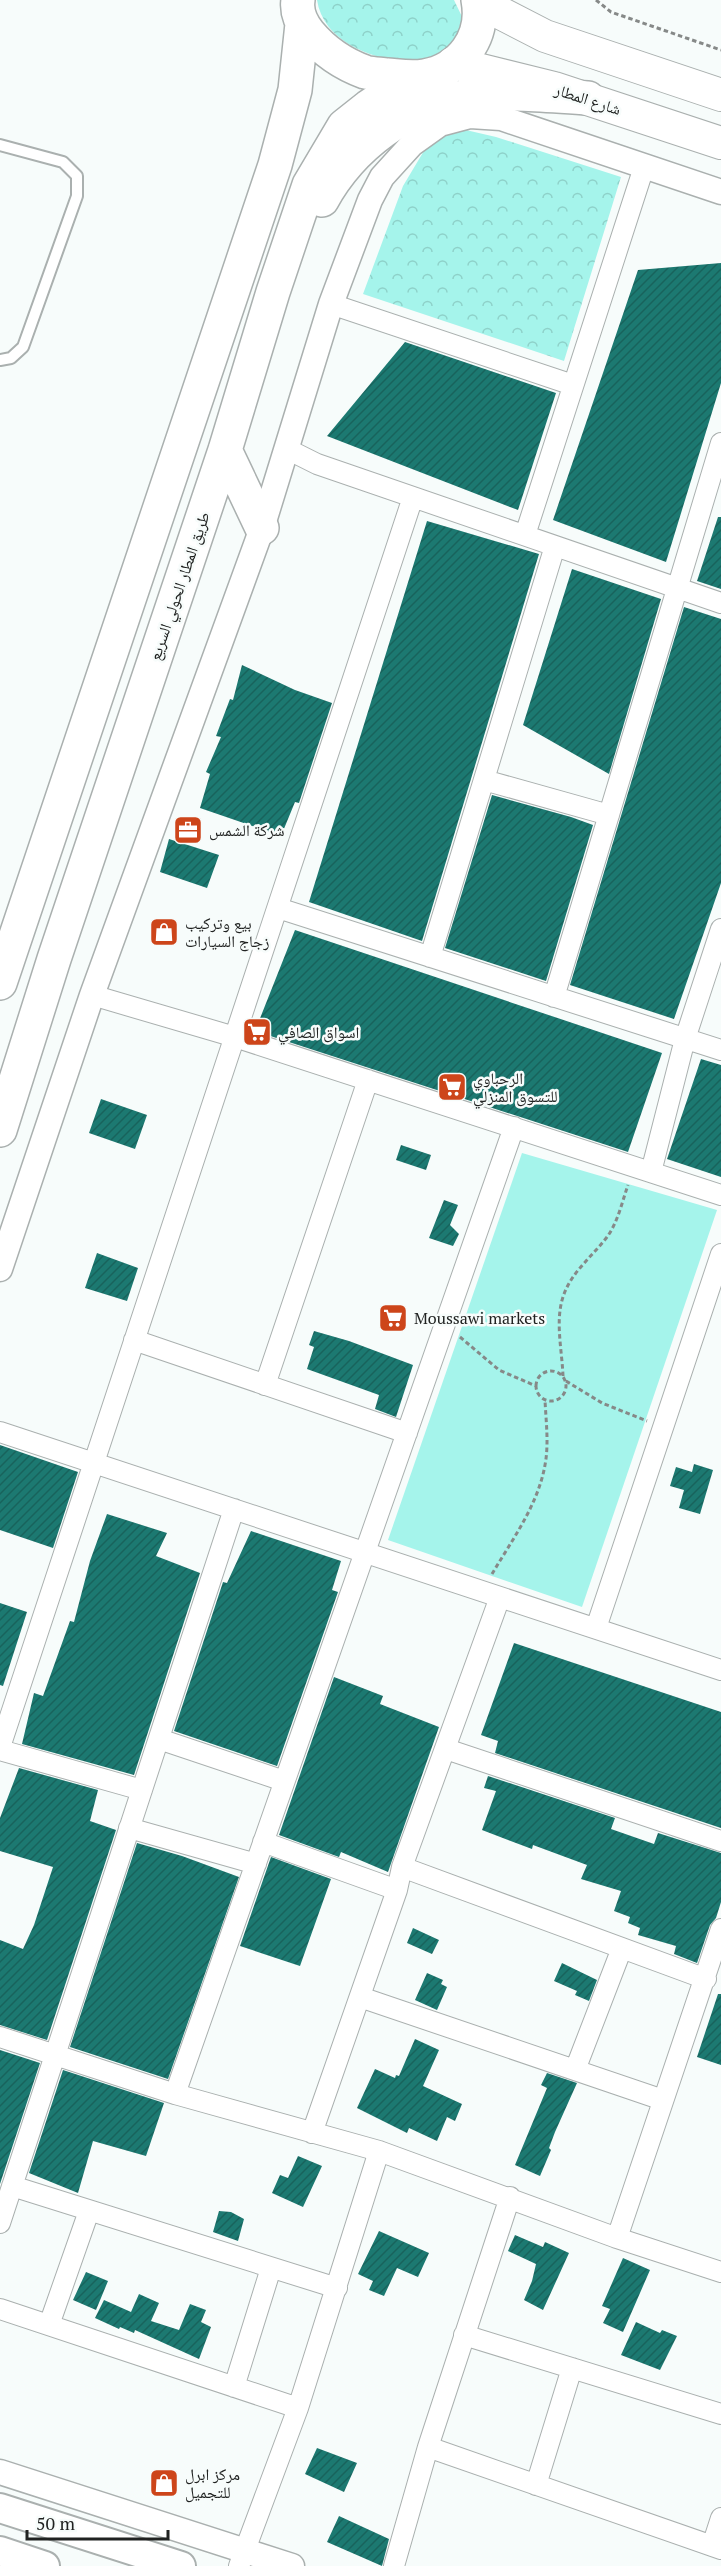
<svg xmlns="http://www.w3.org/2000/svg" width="721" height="2566" font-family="'PT Serif','Noto Naskh Arabic',serif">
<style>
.park{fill:url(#park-crowns)}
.garden{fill:#a5f4eb}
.building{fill:url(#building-hatch)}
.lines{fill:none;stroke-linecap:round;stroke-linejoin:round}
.service-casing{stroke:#aab0af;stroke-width:14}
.minor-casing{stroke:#aab0af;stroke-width:22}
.tertiary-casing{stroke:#aab0af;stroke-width:27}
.secondary-casing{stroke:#aab0af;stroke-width:32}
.primary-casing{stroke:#aab0af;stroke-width:34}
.trunk-casing{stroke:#aab0af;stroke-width:36}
.path{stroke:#868988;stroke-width:3;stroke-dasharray:4.5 3;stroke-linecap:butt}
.service{stroke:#fff;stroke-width:10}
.minor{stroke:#fff;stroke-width:20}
.tertiary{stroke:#fff;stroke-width:24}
.secondary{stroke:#fff;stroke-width:28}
.primary{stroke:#fff;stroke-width:32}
.trunk{stroke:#fff;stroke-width:33}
.labels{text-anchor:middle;stroke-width:5;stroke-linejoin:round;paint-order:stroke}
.street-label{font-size:16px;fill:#202221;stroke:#f7fcfb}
.poi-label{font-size:16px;fill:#202221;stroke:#f7fcfb;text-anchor:start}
</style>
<defs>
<pattern id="park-crowns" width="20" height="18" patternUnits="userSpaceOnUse" patternTransform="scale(1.5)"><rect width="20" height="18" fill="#a5f4eb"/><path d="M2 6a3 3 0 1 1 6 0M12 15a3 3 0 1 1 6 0" fill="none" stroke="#8ed1c9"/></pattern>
<pattern id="building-hatch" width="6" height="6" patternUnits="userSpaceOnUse" patternTransform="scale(1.5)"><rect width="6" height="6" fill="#1c7971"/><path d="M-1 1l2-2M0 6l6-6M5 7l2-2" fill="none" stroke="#18635c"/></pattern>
</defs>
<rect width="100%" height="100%" fill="#f7fcfb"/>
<path class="park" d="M 317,0 L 454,0 L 466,25 L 451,52 C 436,56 421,62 405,61 C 369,59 323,40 317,0 Z
M 440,124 L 496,137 L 621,177 L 564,361 L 363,294 L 403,186 Z"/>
<path class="garden" d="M 522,1153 L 717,1210 L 582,1607 L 388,1540 Z"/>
<path class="building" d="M 721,263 L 721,383 L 666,562 L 553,520 L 638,270 Z
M 405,342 L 556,393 L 518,510 L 327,436 Z
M 718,517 L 721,517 L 721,589 L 697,581 Z
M 427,521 L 539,554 L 422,941 L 309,902 Z
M 572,569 L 661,599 L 609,774 L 523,725 Z
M 684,607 L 721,619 L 721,883 L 674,1019 L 570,985 Z
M 242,665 L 295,690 L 332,703 L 299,803 L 295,802 L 281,836 L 200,808 L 210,774 L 206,772 L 221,737 L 216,736 L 230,699 L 233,700 Z
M 492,795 L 571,817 L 593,825 L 546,981 L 445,948 Z
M 169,839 L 219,855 L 207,888 L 160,872 Z
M 295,930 L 662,1053 L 628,1152 L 255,1031 Z
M 701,1059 L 721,1065 L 721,1177 L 667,1159 Z
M 101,1099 L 147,1115 L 135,1149 L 89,1133 Z
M 401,1145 L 431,1155 L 426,1170 L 396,1160 Z
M 444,1200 L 458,1205 L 450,1225 L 459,1234 L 453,1246 L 429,1238 Z
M 97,1253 L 138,1268 L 127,1301 L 85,1288 Z
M 314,1331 L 349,1341 L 413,1365 L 396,1417 L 375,1409 L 379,1395 L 307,1369 L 314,1347 L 309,1345 Z
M 0,1445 L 78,1472 L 53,1548 L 0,1530 Z
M 694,1464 L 713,1470 L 700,1514 L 679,1508 L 684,1490 L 670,1486 L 676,1467 L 692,1472 Z
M 107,1514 L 167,1533 L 156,1556 L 200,1573 L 134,1775 L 22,1744 L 34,1693 L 43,1696 L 70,1621 L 74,1622 L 90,1561 Z
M 251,1531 L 341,1561 L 332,1590 L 338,1592 L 277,1766 L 174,1731 L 223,1582 L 227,1583 Z
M 0,1603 L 27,1612 L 3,1686 L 0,1685 Z
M 514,1643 L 721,1712 L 721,1828 L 495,1753 L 498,1741 L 481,1735 Z
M 334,1677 L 383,1696 L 380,1704 L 439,1727 L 388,1872 L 341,1852 L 339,1857 L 279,1835 Z
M 19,1768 L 98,1790 L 90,1821 L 116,1830 L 47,2040 L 0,2025 L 0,1940 L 23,1949 L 34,1925 L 53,1867 L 0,1851 L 0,1818 Z
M 488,1776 L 615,1818 L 611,1829 L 654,1844 L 658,1833 L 721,1853 L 721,1902 L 716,1918 L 710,1925 L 697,1963 L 674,1954 L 676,1946 L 638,1935 L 640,1928 L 628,1923 L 630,1917 L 614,1911 L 621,1891 L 581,1879 L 587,1865 L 533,1845 L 532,1849 L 482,1830 L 496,1791 L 484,1788 Z
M 137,1843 L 182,1856 L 239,1877 L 168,2079 L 70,2047 Z
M 271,1857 L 331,1879 L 300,1966 L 240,1946 Z
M 413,1928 L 439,1940 L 432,1954 L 407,1943 Z
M 562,1963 L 597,1980 L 589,2001 L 575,1995 L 577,1991 L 554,1981 Z
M 427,1973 L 443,1980 L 441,1984 L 447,1987 L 437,2010 L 415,2000 Z
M 718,1994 L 721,1994 L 721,2065 L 697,2057 Z
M 415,2039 L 439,2050 L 423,2086 L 462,2104 L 455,2121 L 447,2117 L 437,2141 L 409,2128 L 407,2133 L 357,2108 L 375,2069 L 395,2078 L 396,2075 L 399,2076 Z
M 0,2050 L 40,2063 L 0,2184 Z
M 63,2070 L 164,2103 L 146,2156 L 93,2141 L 78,2193 L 29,2173 Z
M 547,2073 L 577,2083 L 555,2132 L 549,2148 L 551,2150 L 540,2176 L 515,2165 L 547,2088 L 541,2085 Z
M 298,2156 L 322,2166 L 303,2207 L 272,2193 L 280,2175 L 288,2178 Z
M 219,2211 L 231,2212 L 244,2219 L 238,2241 L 213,2232 Z
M 379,2231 L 429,2253 L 418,2277 L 397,2268 L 384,2296 L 369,2290 L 373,2281 L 358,2274 Z
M 515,2235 L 543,2247 L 545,2242 L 569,2253 L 543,2310 L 524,2300 L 532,2281 L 536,2264 L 508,2251 Z
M 623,2258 L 650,2270 L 623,2332 L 603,2323 L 610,2309 L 602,2306 Z
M 86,2272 L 108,2281 L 96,2310 L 73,2300 Z
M 139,2294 L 159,2303 L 151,2321 L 179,2330 L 190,2304 L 206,2310 L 201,2322 L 211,2327 L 199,2359 L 135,2330 L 134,2333 L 120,2327 L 119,2329 L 95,2318 L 104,2300 L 131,2312 Z
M 636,2322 L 660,2333 L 662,2330 L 677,2336 L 660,2370 L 621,2355 Z
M 317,2448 L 357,2463 L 344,2492 L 305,2474 Z
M 339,2516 L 389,2539 L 382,2566 L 327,2542 Z"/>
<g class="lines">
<g class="service-casing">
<path id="service" d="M 0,145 L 63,162 L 77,176 L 77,196 L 23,347 L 11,358 L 0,360"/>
</g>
<g class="minor-casing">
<path id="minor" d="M 331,304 L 573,385
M 287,449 L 317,464 L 721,603
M 525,535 L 644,167
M 484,780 L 609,815
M 278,908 L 721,1050
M 430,957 L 555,546
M 92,995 L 235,1037 L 721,1195
M 554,997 L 721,443
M 651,1172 L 685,1039 L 721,929
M 134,1340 L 407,1433
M 265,1385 L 368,1080
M 0,1432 L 721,1670
M 596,1628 L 721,1254
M 159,1739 L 284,1781
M 0,1747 L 413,497
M 446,1749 L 721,1841
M 0,1750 L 142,1790
M 129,1828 L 256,1864
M 263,1842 L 397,1890
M 402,1867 L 706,1979
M 360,1997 L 663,2100
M 0,2037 L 175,2094 L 379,2151 L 617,2238 L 721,2272
M 575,2070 L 622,1948
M 175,2094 L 514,1127
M 312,2133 L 397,1890 L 402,1867 L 500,1597
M 12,2186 L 337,2288
M 0,2223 L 234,1509
M 617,2238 L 721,1929
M 0,2309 L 298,2408
M 49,2325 L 89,2211
M 464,2335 L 721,2414
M 234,2387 L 271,2268
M 428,2447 L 721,2549
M 536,2485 L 572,2368
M 712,2546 L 721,2518
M 239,2566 L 298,2408 L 379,2151
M 394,2566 L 428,2447 L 510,2197"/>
</g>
<g class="tertiary-casing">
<path id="tertiary" d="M 0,1269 L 92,995 L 262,528 L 331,304 L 370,200 L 382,177 L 412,144 L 440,124 L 470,116 L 501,118 L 721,192
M 0,2472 L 292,2566"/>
</g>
<g class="secondary-casing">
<path id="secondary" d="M 0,2508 L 181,2566
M 0,2551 L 45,2566"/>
</g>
<g class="primary-casing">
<path id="primary" d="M 479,2 L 545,36 L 721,95
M 453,63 L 554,88 L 721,143"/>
</g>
<g class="trunk-casing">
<path id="trunk" d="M 298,0 C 296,13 301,23 309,33 C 324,51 343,64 365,72 C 372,74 380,74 387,75 C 400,76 411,78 424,76 C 461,70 485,37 478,0
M 322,200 C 351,147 407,104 469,96 C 509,91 549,96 588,98
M 225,450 L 262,528
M 0,983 L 275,165 L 295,90 L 302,24
M 0,1130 L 54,959 L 225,450 L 273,292 L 309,185 L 344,126 L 368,107 L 411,78"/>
</g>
<path class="path" d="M 596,0 L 611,12 L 721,50
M 460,1337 L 499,1370 L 536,1386
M536 1386a15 15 0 1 1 30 0a15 15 0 1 1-30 0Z
M 563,1376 C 562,1350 555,1321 563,1297 C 571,1272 592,1257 607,1237 C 618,1222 622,1202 628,1185
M 566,1381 L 602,1403 L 647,1421
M 492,1574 C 512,1540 538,1505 545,1465 C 549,1444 546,1422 545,1400"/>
<use href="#service" class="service"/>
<use href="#minor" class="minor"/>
<use href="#tertiary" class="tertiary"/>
<use href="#secondary" class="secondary"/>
<use href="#primary" class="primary"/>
<use href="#trunk" class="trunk"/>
</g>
<defs>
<g id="office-square" transform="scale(1.5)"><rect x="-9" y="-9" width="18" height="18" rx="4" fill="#cd451a" stroke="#f7fcfb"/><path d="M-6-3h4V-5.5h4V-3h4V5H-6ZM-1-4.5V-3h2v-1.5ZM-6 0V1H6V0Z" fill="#fff"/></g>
<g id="shop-square" transform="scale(1.5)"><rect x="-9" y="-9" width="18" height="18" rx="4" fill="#cd451a" stroke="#f7fcfb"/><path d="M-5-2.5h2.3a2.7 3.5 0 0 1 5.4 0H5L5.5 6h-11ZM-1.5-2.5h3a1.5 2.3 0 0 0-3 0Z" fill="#fff"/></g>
<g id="supermarket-square" transform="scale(1.5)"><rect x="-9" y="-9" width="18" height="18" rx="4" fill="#cd451a" stroke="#f7fcfb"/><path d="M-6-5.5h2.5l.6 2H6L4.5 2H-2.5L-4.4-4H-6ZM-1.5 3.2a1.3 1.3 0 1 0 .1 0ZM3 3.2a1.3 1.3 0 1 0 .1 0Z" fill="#fff"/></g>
</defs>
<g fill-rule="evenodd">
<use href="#office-square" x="188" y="830"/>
<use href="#shop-square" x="164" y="932"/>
<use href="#supermarket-square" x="257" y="1032"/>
<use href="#supermarket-square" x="452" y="1087"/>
<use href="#supermarket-square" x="393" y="1318"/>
<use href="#shop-square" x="164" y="2483"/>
</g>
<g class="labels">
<g class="street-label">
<text transform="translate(588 99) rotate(18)" y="6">شارع المطار</text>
<text transform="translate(179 586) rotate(-71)" y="6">طريق المطار الحولي السريع</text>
</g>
<g class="poi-label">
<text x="209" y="836">شركة الشمس</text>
<text x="185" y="929">بيع وتركيب<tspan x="185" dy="18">زجاج السيارات</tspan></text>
<text x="278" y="1038">اسواق الصافي</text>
<text x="473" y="1084">الرحباوي<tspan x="473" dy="18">للتسوق المنزلي</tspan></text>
<text x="414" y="1324">Moussawi markets</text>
<text x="185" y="2480">مركز ابرل<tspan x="185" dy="18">للتجميل</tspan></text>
</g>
</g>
<path d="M27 2530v9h141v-9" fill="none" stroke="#202221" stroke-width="3"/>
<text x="36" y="2530" font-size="18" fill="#202221" stroke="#f7fcfb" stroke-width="4.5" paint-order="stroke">50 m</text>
</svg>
